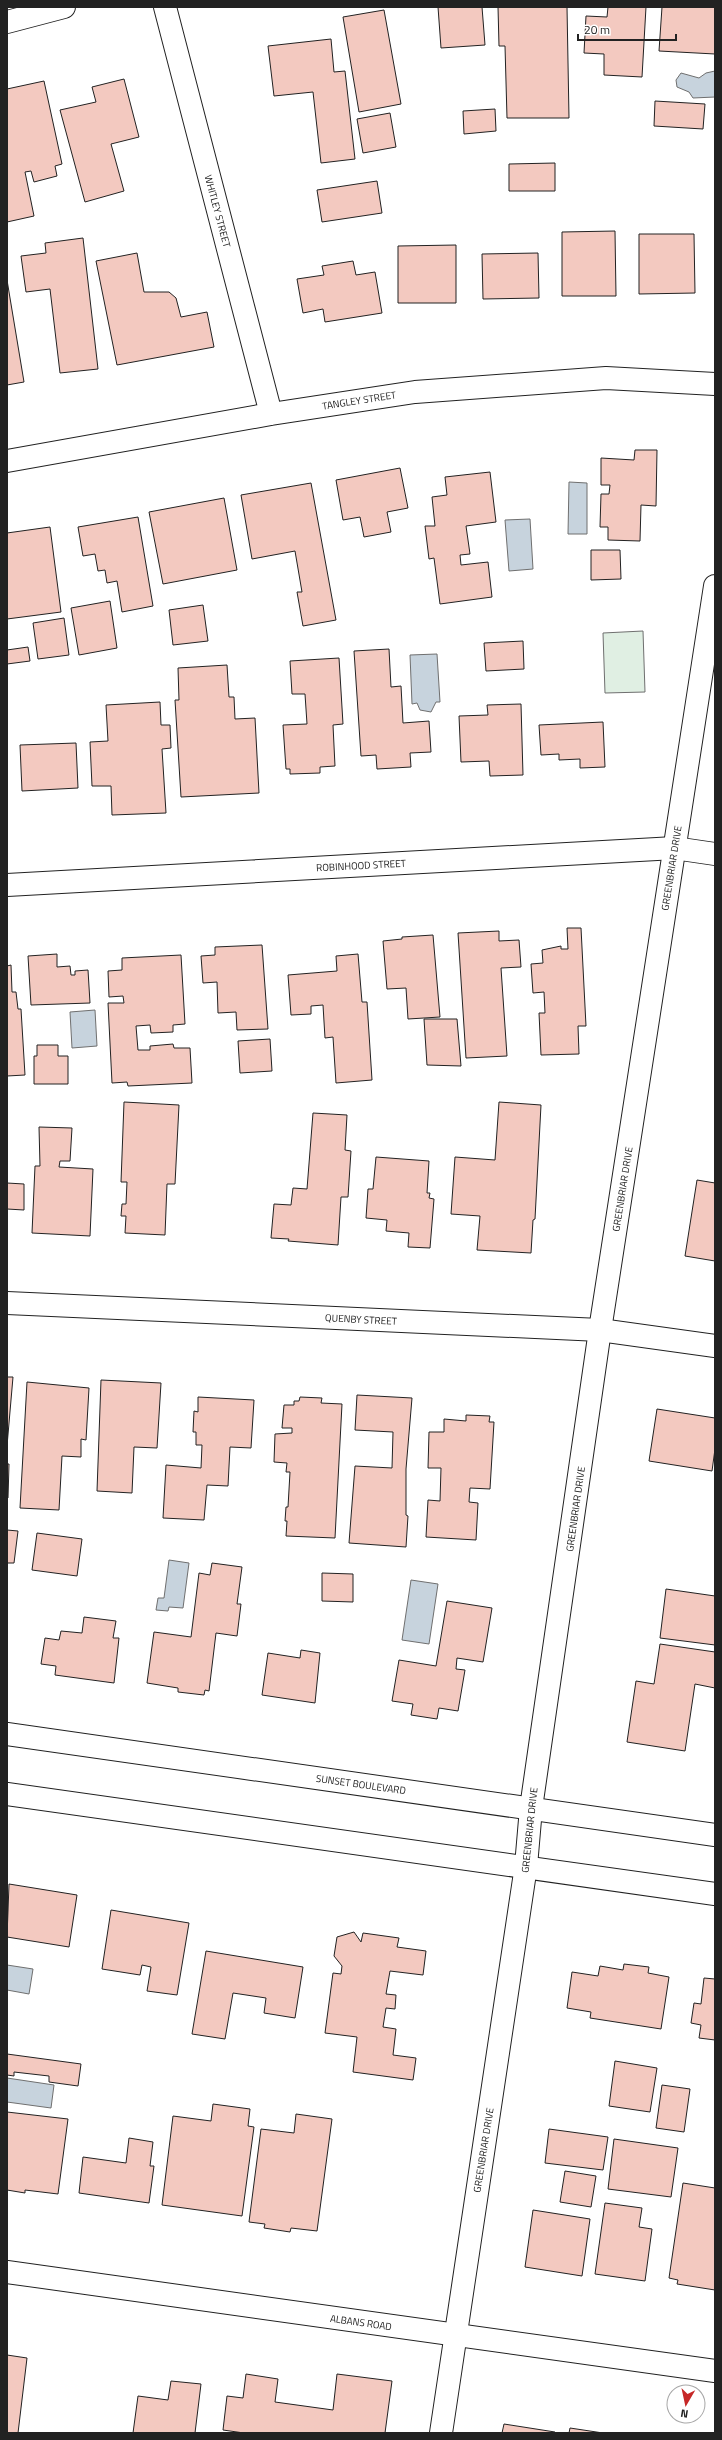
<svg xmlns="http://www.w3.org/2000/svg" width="722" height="2440" font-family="'Titillium Web',sans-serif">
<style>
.green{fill:#e0efe3;stroke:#6f6f6f}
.water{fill:#c7d3dd;stroke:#6f6f6f}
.building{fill:#f3c9c0;stroke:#222}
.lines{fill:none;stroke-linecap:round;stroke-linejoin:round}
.minor-casing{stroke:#222;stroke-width:24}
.tertiary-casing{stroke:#222;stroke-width:24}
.secondary-casing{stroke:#222;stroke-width:24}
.minor{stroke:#fff;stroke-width:22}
.tertiary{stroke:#fff;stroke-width:22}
.secondary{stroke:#fff;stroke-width:22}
.labels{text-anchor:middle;stroke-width:3;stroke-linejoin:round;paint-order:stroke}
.street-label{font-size:10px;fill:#222;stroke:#fff}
</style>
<rect width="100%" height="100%" fill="#fff"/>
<path class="green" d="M 643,631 L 645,692 L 605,693 L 603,633 Z"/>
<path class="water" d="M 715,71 L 715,97 L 693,98 L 689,92 L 677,87 L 676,80 L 681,73 L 699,78 L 706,73 Z
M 569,482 L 587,483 L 587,534 L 568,534 Z
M 530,519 L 533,569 L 509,571 L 505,520 Z
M 437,654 L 440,702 L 436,702 L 431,712 L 420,710 L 417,703 L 412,704 L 410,655 Z
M 95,1010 L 97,1046 L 72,1048 L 70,1012 Z
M 169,1560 L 189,1563 L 183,1608 L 169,1607 L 168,1611 L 156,1610 L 158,1598 L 164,1598 Z
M 411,1580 L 438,1584 L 429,1644 L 402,1640 Z
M 7,1965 L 33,1969 L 29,1994 L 7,1990 Z
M 7,2078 L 54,2085 L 51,2108 L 7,2102 Z"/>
<path class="building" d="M 438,7 L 482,7 L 485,45 L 441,48 Z
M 498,7 L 567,7 L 569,118 L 507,118 L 505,46 L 499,46 Z
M 608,7 L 646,7 L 642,77 L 604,75 L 604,54 L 584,53 L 586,16 L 607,17 Z
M 662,7 L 715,7 L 715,54 L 659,51 Z
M 384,10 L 401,104 L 359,112 L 343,17 Z
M 331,39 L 334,72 L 345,71 L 355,159 L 321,163 L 313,92 L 274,96 L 268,46 Z
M 124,79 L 139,137 L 111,144 L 124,191 L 85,202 L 60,110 L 96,102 L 92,87 Z
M 44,81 L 62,164 L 55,166 L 57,176 L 34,182 L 31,171 L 25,172 L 34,216 L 7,222 L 7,89 Z
M 655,101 L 705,104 L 703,129 L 654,126 Z
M 495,109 L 496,131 L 464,134 L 463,111 Z
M 390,113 L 396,147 L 363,153 L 357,119 Z
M 555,163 L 555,191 L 509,191 L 509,164 Z
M 377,181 L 382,213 L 322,222 L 317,190 Z
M 615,231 L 616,296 L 562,296 L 562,232 Z
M 639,234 L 694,234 L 695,293 L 639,294 Z
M 83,238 L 98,369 L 60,373 L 50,289 L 26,292 L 21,256 L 46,253 L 45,243 Z
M 456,245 L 456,303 L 398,303 L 398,246 Z
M 137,253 L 144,292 L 169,292 L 176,298 L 181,317 L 207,312 L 214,347 L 117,365 L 96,261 Z
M 538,253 L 539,298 L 483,299 L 482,254 Z
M 353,261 L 356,275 L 375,272 L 382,313 L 325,322 L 323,309 L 303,313 L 297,279 L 324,275 L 322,266 Z
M 7,280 L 24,382 L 7,385 Z
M 635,450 L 657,450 L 656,506 L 641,505 L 640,541 L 608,540 L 608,527 L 600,527 L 601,494 L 609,494 L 610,485 L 601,485 L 601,458 L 634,460 Z
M 400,468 L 408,508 L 387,512 L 391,532 L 364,537 L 360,517 L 343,520 L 336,480 Z
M 490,472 L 496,522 L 466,526 L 470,554 L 460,555 L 461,565 L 488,562 L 492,597 L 440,604 L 434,558 L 429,559 L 425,526 L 435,526 L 432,497 L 447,495 L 445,477 Z
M 311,483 L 336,620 L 303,626 L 297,592 L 302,592 L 295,551 L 252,559 L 241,495 Z
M 224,498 L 237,570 L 163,584 L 149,512 Z
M 138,517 L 153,606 L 122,612 L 117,581 L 107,583 L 105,570 L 98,571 L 95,554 L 83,556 L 78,527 Z
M 50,527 L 61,612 L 7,619 L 7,533 Z
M 591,550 L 620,550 L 621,579 L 591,580 Z
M 110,601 L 117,648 L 79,655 L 71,608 Z
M 203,605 L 208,641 L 173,645 L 169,610 Z
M 64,618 L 69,655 L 38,659 L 33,623 Z
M 523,641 L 524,669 L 486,671 L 484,643 Z
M 28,647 L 30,661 L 7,664 L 7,650 Z
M 389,649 L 391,687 L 401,686 L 403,723 L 429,721 L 431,752 L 410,753 L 411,767 L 377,769 L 376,755 L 361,756 L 354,651 Z
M 339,658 L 343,724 L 333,725 L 335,766 L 320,767 L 320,773 L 290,774 L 290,769 L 286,769 L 283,725 L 307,724 L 305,694 L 292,694 L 290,661 Z
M 227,665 L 229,697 L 234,697 L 235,719 L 255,718 L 259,793 L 181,797 L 175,700 L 179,700 L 178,668 Z
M 160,702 L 161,725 L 170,725 L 171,748 L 162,749 L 166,813 L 112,815 L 111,786 L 92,786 L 90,742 L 108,741 L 106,705 Z
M 521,704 L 523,775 L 490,776 L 489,761 L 461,762 L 459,716 L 488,715 L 487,705 Z
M 603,722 L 605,767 L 580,768 L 580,759 L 559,760 L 559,754 L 541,755 L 539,725 Z
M 76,743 L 78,788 L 22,791 L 20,745 Z
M 567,928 L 581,928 L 586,1026 L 578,1026 L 579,1054 L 541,1055 L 539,1013 L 545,1013 L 544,992 L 533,993 L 531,964 L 543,963 L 542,950 L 561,946 L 561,949 L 568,949 Z
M 499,931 L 499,941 L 519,940 L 521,967 L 501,968 L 507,1056 L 466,1058 L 458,933 Z
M 433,935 L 440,1017 L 408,1019 L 406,988 L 387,989 L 383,941 L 402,939 L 402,937 Z
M 262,945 L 268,1029 L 237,1030 L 236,1012 L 218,1013 L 217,982 L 203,983 L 201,956 L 215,955 L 215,947 Z
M 57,954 L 57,967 L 70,966 L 71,975 L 75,975 L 75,971 L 88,970 L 90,1003 L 31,1005 L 28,956 Z
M 358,954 L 362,1002 L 367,1002 L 372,1080 L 336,1083 L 333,1037 L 325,1038 L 323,1005 L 311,1006 L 311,1014 L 291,1015 L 288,975 L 337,971 L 336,956 Z
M 181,955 L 185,1024 L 173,1025 L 173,1032 L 151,1033 L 150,1025 L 136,1026 L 138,1050 L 150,1050 L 150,1046 L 173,1044 L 174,1048 L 190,1048 L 192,1083 L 128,1086 L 127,1082 L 112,1083 L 108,1003 L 124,1003 L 123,996 L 109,997 L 108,971 L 122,970 L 122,958 Z
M 11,965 L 12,992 L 16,992 L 18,1009 L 21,1009 L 25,1075 L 7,1076 L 7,966 Z
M 424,1019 L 457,1019 L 461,1066 L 427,1065 Z
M 270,1039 L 272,1071 L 240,1073 L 238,1041 Z
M 37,1045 L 58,1045 L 58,1056 L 68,1056 L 68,1084 L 34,1084 L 34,1056 L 37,1056 Z
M 124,1102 L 179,1105 L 175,1184 L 167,1184 L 165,1235 L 125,1233 L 126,1216 L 121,1216 L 122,1204 L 126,1204 L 127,1182 L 121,1182 Z
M 499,1102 L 541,1105 L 535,1219 L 533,1220 L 531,1253 L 477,1250 L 480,1216 L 451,1214 L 455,1157 L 495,1160 Z
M 313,1113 L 347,1115 L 345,1150 L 351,1151 L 348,1197 L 341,1197 L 338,1245 L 288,1241 L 289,1239 L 271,1238 L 274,1204 L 291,1205 L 293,1188 L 307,1189 Z
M 39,1127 L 72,1128 L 70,1161 L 60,1161 L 59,1167 L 93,1169 L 90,1236 L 32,1233 L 35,1166 L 40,1166 Z
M 376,1157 L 429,1161 L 427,1193 L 430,1193 L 429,1198 L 434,1199 L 430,1248 L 408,1247 L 409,1233 L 386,1231 L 387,1220 L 366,1218 L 368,1189 L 373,1189 Z
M 697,1180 L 715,1183 L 715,1261 L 685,1256 Z
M 7,1183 L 24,1184 L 24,1210 L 7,1209 Z
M 7,1377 L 13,1377 L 7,1446 Z
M 101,1380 L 161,1383 L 157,1448 L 134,1447 L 132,1493 L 97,1491 Z
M 27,1382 L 89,1388 L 86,1440 L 81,1439 L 81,1457 L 62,1456 L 59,1510 L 20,1508 Z
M 357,1395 L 412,1398 L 406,1469 L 406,1515 L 408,1516 L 406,1547 L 349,1543 L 355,1466 L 392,1468 L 393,1432 L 355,1430 Z
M 198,1397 L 254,1400 L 251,1448 L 230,1447 L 228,1486 L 207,1485 L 204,1520 L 163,1518 L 166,1465 L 201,1468 L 202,1445 L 196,1445 L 196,1432 L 193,1432 L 194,1411 L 198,1412 Z
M 300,1397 L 322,1398 L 321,1403 L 342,1404 L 335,1538 L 286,1536 L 287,1521 L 285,1521 L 286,1507 L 288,1507 L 290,1472 L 286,1472 L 287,1463 L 274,1462 L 275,1434 L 292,1433 L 292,1428 L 282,1428 L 284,1405 L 294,1405 L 294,1401 L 299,1401 Z
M 657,1409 L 715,1418 L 715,1449 L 712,1471 L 649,1461 Z
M 466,1415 L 490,1416 L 489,1422 L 494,1422 L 490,1489 L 470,1488 L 469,1502 L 478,1503 L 476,1540 L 426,1537 L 428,1500 L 440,1501 L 441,1468 L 428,1468 L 429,1432 L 444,1432 L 444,1419 L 466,1421 Z
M 7,1464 L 9,1464 L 8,1498 L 7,1498 Z
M 7,1530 L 18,1531 L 14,1563 L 7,1563 Z
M 37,1533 L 82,1539 L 77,1576 L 32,1570 Z
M 212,1563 L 242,1567 L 237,1604 L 241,1604 L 237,1636 L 216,1633 L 209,1691 L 205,1690 L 204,1695 L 178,1692 L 178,1688 L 147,1683 L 154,1632 L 191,1637 L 199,1573 L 210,1575 Z
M 322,1573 L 353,1574 L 353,1602 L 322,1601 Z
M 666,1589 L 715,1596 L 715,1645 L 660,1638 Z
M 447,1601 L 492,1608 L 483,1662 L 457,1658 L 456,1669 L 465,1670 L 458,1711 L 439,1708 L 437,1719 L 411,1715 L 413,1704 L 392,1701 L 399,1660 L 436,1666 Z
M 84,1617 L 116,1621 L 113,1638 L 119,1638 L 114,1683 L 55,1675 L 56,1666 L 41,1664 L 45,1638 L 59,1640 L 61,1631 L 82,1633 Z
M 660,1644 L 715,1652 L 715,1688 L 695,1684 L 685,1751 L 627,1742 L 636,1681 L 654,1684 Z
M 301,1650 L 320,1653 L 315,1703 L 262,1695 L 268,1653 L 300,1658 Z
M 9,1884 L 77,1895 L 69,1947 L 7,1937 Z
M 111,1910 L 189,1923 L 177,1995 L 147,1991 L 151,1967 L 142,1965 L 140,1975 L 102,1969 Z
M 354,1932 L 361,1942 L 363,1933 L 399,1938 L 397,1947 L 426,1951 L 423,1975 L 390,1971 L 386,1994 L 396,1995 L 395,2009 L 386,2008 L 383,2027 L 396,2029 L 393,2055 L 416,2058 L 413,2080 L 353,2072 L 357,2037 L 325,2033 L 333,1973 L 341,1974 L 342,1966 L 334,1956 L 337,1937 Z
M 206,1951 L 303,1967 L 295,2018 L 264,2013 L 266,1998 L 233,1993 L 225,2039 L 192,2034 Z
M 624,1964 L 649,1967 L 648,1973 L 669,1977 L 661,2029 L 590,2018 L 591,2012 L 567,2008 L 572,1972 L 598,1976 L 600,1966 L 623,1970 Z
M 704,1978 L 715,1979 L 715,2040 L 699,2038 L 701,2025 L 691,2023 L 694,2003 L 701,2004 Z
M 7,2054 L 81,2064 L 78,2086 L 49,2082 L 49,2076 L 14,2072 L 14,2076 L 7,2075 Z
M 615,2061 L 657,2068 L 650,2112 L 609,2106 Z
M 662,2085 L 690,2089 L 684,2132 L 656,2128 Z
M 213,2104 L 250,2109 L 248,2126 L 254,2127 L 242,2216 L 162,2205 L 173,2116 L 211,2121 Z
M 7,2112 L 68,2119 L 58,2194 L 25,2190 L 25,2193 L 7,2190 Z
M 296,2114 L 332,2119 L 317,2231 L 291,2228 L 290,2232 L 264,2228 L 265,2224 L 249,2222 L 261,2129 L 294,2133 Z
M 549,2129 L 608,2137 L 603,2170 L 545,2163 Z
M 129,2138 L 153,2142 L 150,2166 L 154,2166 L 149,2203 L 79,2193 L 83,2157 L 126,2163 Z
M 614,2139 L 678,2148 L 671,2197 L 608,2189 Z
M 565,2171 L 596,2176 L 591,2207 L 560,2202 Z
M 683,2183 L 715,2188 L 715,2290 L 677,2284 L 678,2280 L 669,2278 Z
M 605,2203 L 642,2208 L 639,2227 L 652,2229 L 645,2281 L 595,2274 Z
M 533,2210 L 590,2219 L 582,2276 L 525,2267 Z
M 7,2355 L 27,2358 L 18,2433 L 7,2433 Z
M 246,2374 L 278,2379 L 275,2402 L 333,2410 L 337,2374 L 392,2381 L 385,2433 L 244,2433 L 223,2430 L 227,2396 L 243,2398 Z
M 171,2381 L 201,2384 L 195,2433 L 133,2433 L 138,2396 L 168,2400 Z
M 504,2424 L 555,2432 L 555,2433 L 502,2433 Z
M 570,2428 L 603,2433 L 569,2433 Z"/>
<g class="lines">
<g class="minor-casing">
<path id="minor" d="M 165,7 L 271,414
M 7,22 L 64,7
M 7,461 L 271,414 L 415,392 L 606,378 L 715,384
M 7,885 L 657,849 L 674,848 L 715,854
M 7,1303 L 600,1330 L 715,1346
M 7,2272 L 715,2371"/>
</g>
<g class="tertiary-casing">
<path id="tertiary" d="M 7,1734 L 715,1835
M 7,1794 L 715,1894"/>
</g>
<g class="secondary-casing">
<path id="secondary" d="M 441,2433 L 526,1866 L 531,1808 L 600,1330 L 715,586"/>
</g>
<use href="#minor" class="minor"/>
<use href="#tertiary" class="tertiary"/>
<use href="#secondary" class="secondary"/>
</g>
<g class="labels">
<g class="street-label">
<text transform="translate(218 211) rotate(75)" y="4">WHITLEY STREET</text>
<text transform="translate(359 400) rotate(-9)" y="4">TANGLEY STREET</text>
<text transform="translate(361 865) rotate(-3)" y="4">ROBINHOOD STREET</text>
<text transform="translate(671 868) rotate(-81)" y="4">GREENBRIAR DRIVE</text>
<text transform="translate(622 1189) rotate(-81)" y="4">GREENBRIAR DRIVE</text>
<text transform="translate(361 1319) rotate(3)" y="4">QUENBY STREET</text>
<text transform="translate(575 1509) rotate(-82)" y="4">GREENBRIAR DRIVE</text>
<text transform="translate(361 1784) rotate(8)" y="4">SUNSET BOULEVARD</text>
<text transform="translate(529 1830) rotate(-84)" y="4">GREENBRIAR DRIVE</text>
<text transform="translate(483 2150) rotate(-81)" y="4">GREENBRIAR DRIVE</text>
<text transform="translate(361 2322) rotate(8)" y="4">ALBANS ROAD</text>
</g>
</g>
<rect width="722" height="2440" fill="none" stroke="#222222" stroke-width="16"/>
<g transform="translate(686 2404) rotate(189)"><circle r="19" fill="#ffffff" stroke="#a7a7a7"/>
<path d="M0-3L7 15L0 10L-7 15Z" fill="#c62828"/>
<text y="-6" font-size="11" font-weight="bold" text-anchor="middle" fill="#222222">N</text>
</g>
<path d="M578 34v6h98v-6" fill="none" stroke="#222222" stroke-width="2"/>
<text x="584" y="34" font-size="12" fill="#222222" stroke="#ffffff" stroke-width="3" paint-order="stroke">20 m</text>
</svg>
